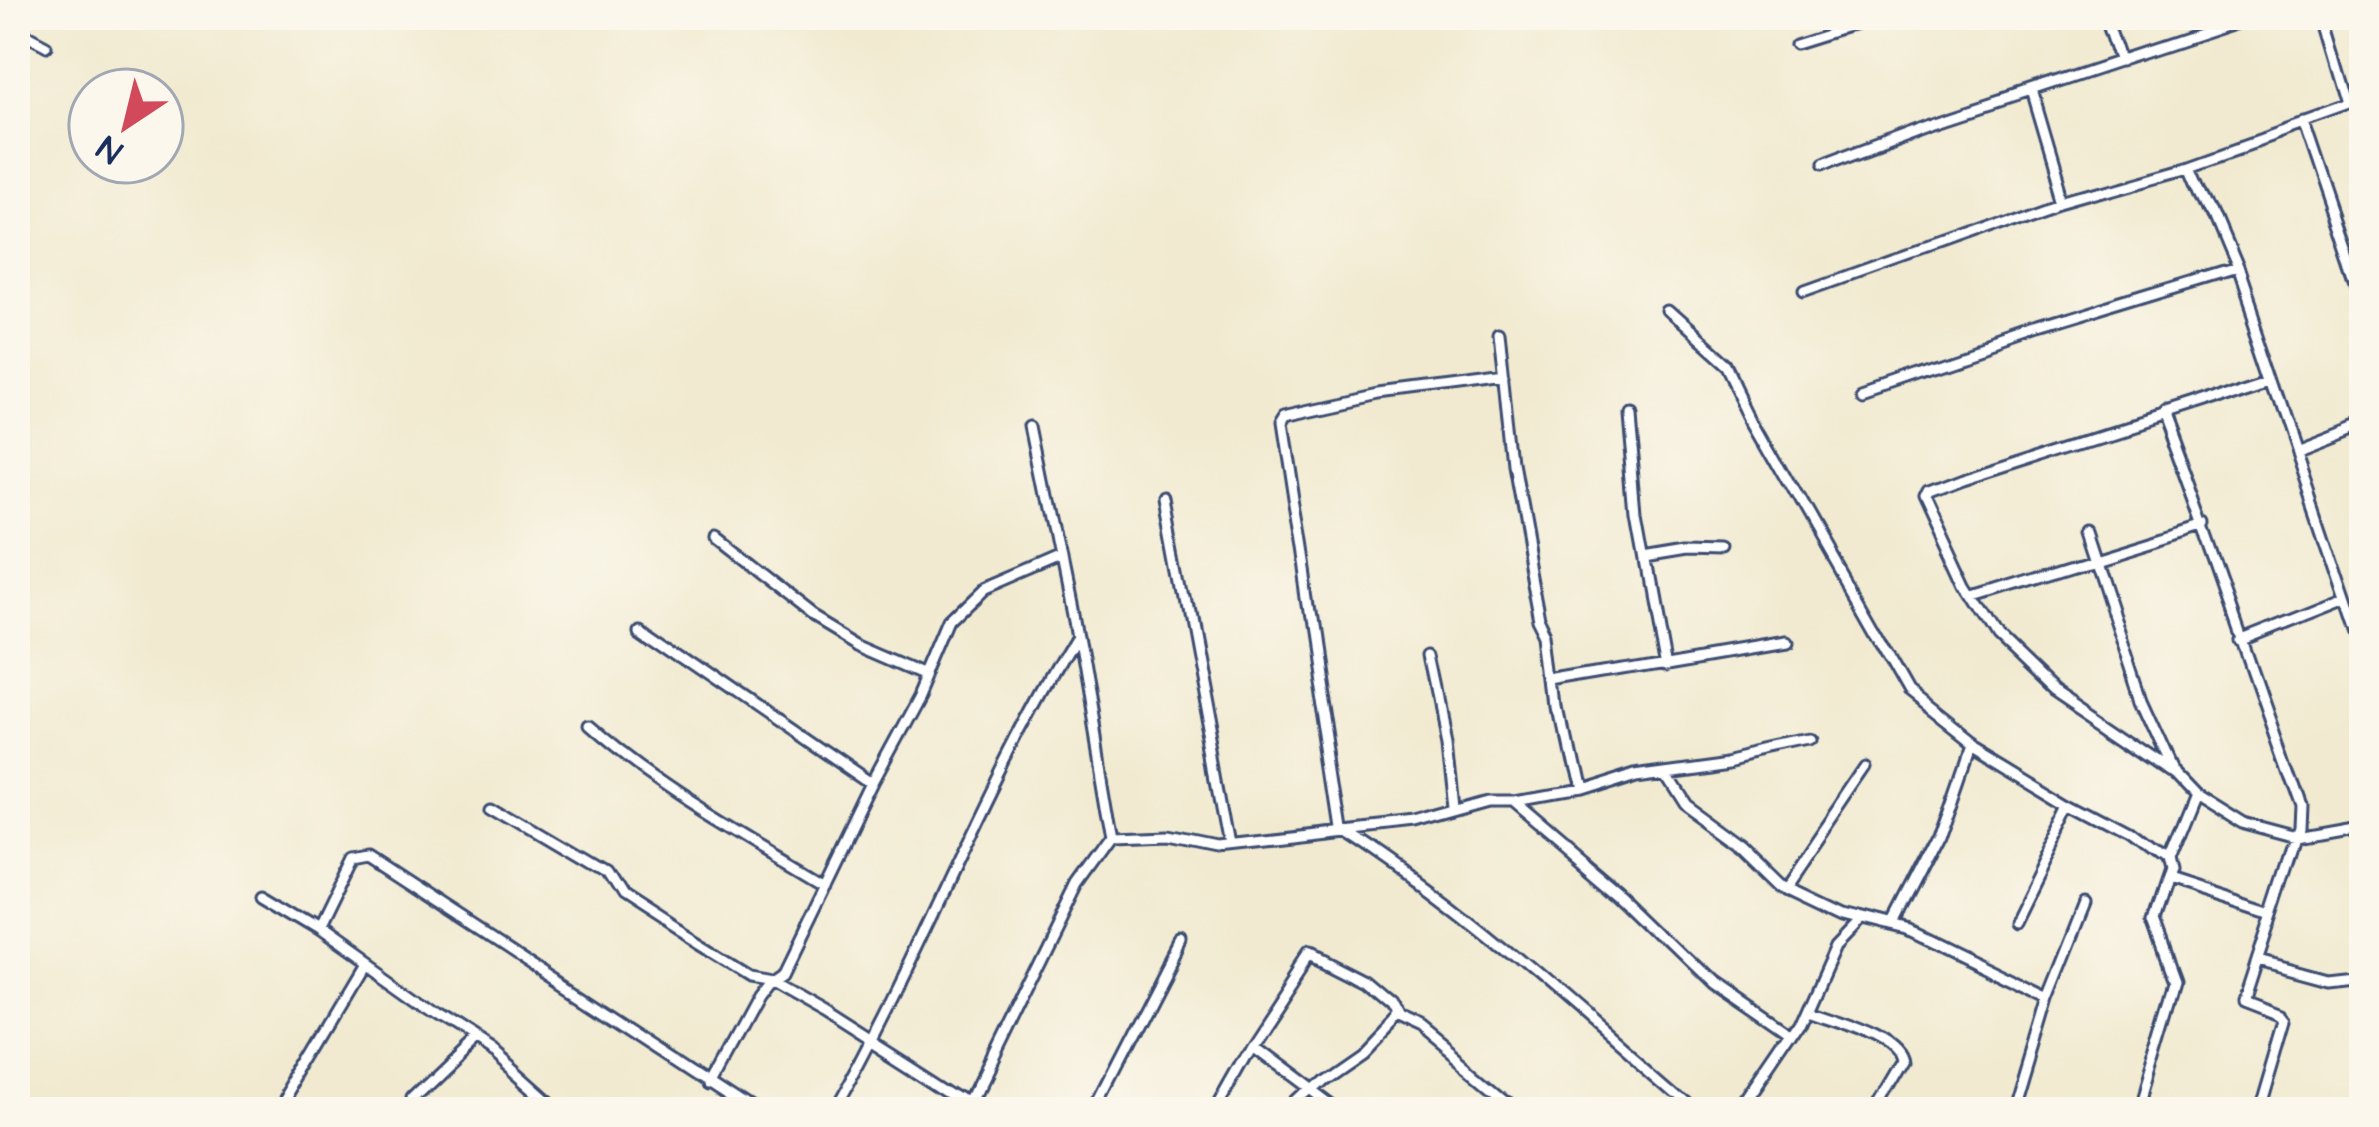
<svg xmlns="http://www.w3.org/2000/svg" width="2379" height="1127" font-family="'Architects Daughter',sans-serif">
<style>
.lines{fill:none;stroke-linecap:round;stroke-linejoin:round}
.street-casing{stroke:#3b4b6f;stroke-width:15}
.street{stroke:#fff;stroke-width:9}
</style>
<rect width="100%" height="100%" fill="#fbf7ec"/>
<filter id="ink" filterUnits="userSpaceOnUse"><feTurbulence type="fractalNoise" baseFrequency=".00833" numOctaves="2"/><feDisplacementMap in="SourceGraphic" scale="24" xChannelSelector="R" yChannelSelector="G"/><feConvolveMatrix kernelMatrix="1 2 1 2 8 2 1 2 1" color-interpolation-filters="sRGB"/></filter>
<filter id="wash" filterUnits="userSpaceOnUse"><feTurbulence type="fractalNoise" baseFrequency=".004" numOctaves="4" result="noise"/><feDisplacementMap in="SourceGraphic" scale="48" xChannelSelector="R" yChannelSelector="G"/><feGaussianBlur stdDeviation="2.7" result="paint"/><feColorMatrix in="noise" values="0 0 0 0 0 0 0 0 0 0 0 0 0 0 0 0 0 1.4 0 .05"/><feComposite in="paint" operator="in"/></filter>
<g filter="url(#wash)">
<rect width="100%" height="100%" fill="#f1ead0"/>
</g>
<g filter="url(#ink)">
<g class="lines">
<g class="street-casing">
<path id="street" d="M 2105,15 L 2121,62
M 2326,15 L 2353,105
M 15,28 L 47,45
M 1802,47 L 1904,15
M 2032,91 L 2064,200
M 2306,122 L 2364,294
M 1819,166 L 1931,124 L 2261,15
M 2235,271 L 2364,654
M 1808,291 L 2064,200 L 2190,164 L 2364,102
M 1671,317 L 1728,368 L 1751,415 L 1908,691 L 1971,741 L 2072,802 L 2133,834 L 2166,859
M 1499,331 L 1513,469 L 1541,622 L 1549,638 L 1557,707 L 1575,791
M 1504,376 L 1379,392 L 1284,413 L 1279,421 L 1341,828 C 1469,910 1578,1014 1693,1112
M 2271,379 L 1962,478 L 1928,491 L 1925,497 L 1967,588 L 1999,639 L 2053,691 L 2174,773 L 2193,793 L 2241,823 L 2297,838 L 2364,826
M 1862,391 L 2034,332 L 2235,271 L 2190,164
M 1629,412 L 1638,516 L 1665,664
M 2161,413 C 2211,544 2253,676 2301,808 L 2300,829 L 2244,1001 L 2280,1015 L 2284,1020 L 2257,1112
M 1035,426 L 1074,618 L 1111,837
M 2298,451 L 2364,425
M 1167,498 L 1231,843
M 2085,530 L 2141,701 L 2174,773
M 713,538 L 813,616 L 861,645 L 928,674
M 1646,557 L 1688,550 L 1725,551
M 1975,597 L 2205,526
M 639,623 L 873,784
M 2240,641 L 2345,599
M 1432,659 L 1449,739 L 1456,809
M 1555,681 L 1784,642
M 589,727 C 660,790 744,835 825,884
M 1661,770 L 1680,800 L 1740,844 L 1780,883 L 1843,913 L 1906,929 L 2048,998
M 1514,802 L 1621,893 L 1715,984 L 1792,1037
M 494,805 L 606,871 L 621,895 L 675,930 L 748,975 L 771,979 L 824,1009 L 985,1112
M 2167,881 L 2272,915
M 1789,886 L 1870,767
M 261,896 L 318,930 L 436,1014 L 496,1052 L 563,1112
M 2013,922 L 2072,802
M 1893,923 L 1939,834 L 1971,741
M 318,930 L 353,858 L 368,855 L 761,1112
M 2258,960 L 2328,979 L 2364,975
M 1809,1009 C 1834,1019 1903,1035 1905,1063 L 1876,1112
M 1251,1045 L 1340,1112
M 710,1081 L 756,996 L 766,983 L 782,972 L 873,784 L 921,695 L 952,622 L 983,592 L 1062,558
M 409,1101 L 473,1040
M 970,1103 L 1077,884 L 1111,837 L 1169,835 L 1218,845 L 1416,823 L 1491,802 L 1514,802 L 1575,791 L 1632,773 L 1728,760 L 1810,742
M 277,1112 L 365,964
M 834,1112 C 921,959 983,791 1075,639
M 1095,1112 L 1182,943
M 1213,1112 L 1251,1045 L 1310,955 L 1365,983 L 1391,1005 L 1399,1020 L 1421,1030 L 1520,1112
M 1287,1112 L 1322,1079 L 1361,1052 L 1395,1016
M 1741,1112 L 1801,1024 L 1837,943 L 1860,919
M 2014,1112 L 2048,998 L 2086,903
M 2135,1112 L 2174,982 L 2152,922 L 2169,872 L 2166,859 L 2193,793"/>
</g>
<use href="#street" class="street"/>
</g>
</g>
<rect width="2379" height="1127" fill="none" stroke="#fbf7ec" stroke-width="60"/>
<g transform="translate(126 126) rotate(215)"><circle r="57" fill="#fbf7ec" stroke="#a1a7b3" stroke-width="3"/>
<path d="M0-9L21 45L0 30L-21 45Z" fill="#d1495b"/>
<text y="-18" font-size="33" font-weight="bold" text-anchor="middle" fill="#1b2f5e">N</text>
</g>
</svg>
